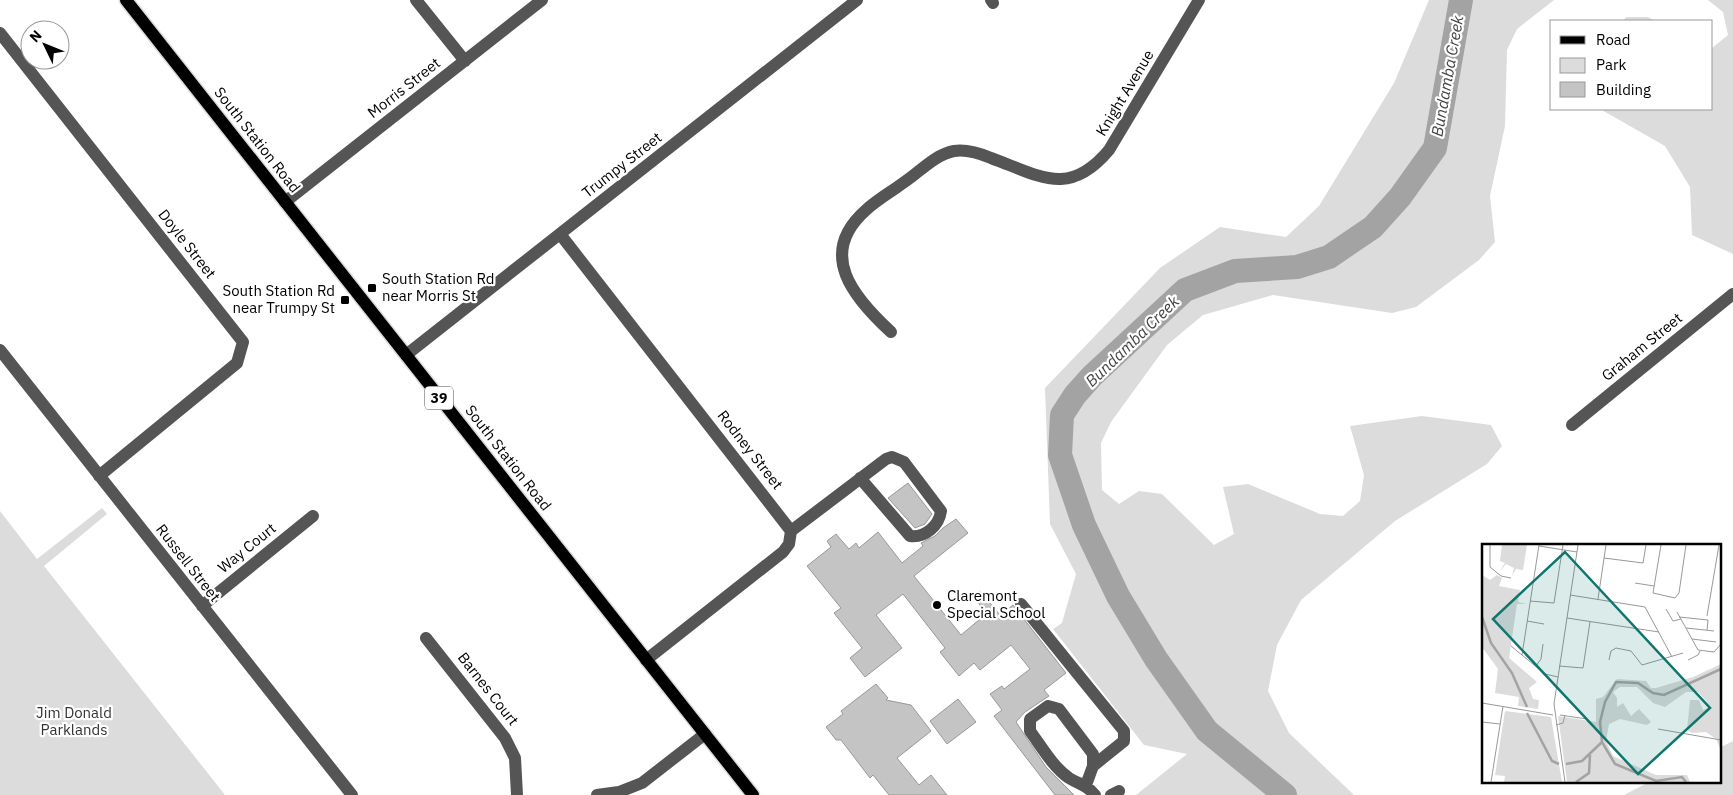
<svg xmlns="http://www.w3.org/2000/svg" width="1733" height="795" font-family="'IBM Plex Sans',sans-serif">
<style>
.green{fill:#dcdcdc}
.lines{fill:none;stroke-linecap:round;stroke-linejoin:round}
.river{stroke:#a3a3a3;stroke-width:24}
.building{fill:#c4c4c4;stroke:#999}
.major-casing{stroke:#dbdbdb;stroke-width:15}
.minor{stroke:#555;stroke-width:12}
.major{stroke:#000;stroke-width:12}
.poi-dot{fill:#000;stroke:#fff;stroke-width:2}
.labels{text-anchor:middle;stroke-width:4.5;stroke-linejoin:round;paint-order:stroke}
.shield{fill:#fff;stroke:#4c4c4c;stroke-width:1}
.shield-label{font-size:14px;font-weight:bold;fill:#000}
.street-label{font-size:15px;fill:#000;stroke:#fff}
.poi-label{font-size:15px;fill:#000;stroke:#fff;text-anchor:start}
.park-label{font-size:15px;fill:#333;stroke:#fff}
.water-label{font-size:16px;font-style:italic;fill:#444;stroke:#fff}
.inset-river{fill:none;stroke:#a3a3a3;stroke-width:2.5}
.inset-road{fill:none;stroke:#999;stroke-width:1}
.view{fill:#0f766e;fill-opacity:0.15;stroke:#0f766e;stroke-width:2.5}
.inset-edge{fill:none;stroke:#000;stroke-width:2.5}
</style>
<rect width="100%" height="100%" fill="#fff"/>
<path class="green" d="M 1429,0 L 1554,0 L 1517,29 L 1507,50 L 1505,126 L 1490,196 L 1495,242 L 1479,260 L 1416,307 L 1392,313 L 1273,295 L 1203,315 L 1167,345 L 1111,422 L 1101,443 L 1102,490 L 1119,504 L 1139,491 L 1162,494 L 1214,545 L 1234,534 L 1223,487 L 1248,484 L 1320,514 L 1343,516 L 1360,501 L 1364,475 L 1350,426 L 1422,416 L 1491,425 L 1502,446 L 1487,464 L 1395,521 L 1301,600 L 1277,645 L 1268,691 L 1289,733 L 1354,795 L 1136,795 L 1187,754 L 1144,745 L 1053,629 L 1062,623 L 1076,574 L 1050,524 L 1045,388 L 1160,268 L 1220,227 L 1286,237 L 1319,206 L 1394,83 Z
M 1708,0 L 1733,0 L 1733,254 L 1692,235 L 1690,187 L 1665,146 L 1600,109 L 1712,109 L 1712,48 L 1728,35 L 1723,12 Z
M 1626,17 L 1648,17 L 1655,21 L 1623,21 Z
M 102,508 L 107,514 L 44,566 L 225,795 L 0,795 L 0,511 L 37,559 Z
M 1733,741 L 1733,795 L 1624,795 L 1651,781 L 1719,781 L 1719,748 Z"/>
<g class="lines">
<path class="river" d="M 1285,795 L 1207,731 L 1156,659 L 1118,596 L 1084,525 L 1060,455 L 1062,415 L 1075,395 L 1092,376 L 1185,290 L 1235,271 L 1297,267 L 1329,257 L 1373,227 L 1400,197 L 1435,148 L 1461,0"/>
</g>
<path class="building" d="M 908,483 L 932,514 L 925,524 L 915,528 L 888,498 Z
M 956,519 L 968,533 L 914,576 L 961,635 L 986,614 L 974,596 L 980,591 L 1000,615 L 1013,605 L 1066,673 L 1044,690 L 1049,696 L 1025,712 L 1016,722 L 1046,767 L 1074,795 L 1055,795 L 994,716 L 1002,710 L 990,694 L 1002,686 L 1004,689 L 1030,669 L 1011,645 L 980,670 L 974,663 L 959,676 L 940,652 L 945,648 L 903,594 L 876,615 L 902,648 L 865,677 L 850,658 L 862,648 L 834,613 L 841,608 L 807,566 L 831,547 L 827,541 L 836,534 L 849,549 L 856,543 L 859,548 L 878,532 L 902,563 L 923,546 L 921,543 L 935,536 L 943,528 Z
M 876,684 L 888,698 L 886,700 L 911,705 L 931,731 L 897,758 L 919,785 L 931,775 L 947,795 L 889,795 L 873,775 L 870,778 L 841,740 L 836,740 L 826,727 L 843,714 L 841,711 Z
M 958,699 L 976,722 L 947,744 L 930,721 Z"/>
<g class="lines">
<g class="major-casing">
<path id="major" d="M 126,0 L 753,795"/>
</g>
<path class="minor" d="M 416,0 L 465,61
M 991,0 L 993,3
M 0,33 L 243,342 L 237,363 L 99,476
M 285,202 L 542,0
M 560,234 L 791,531 L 789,544 L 783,552 L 646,660
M 891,332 C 854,298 816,254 866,210 C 878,199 891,192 903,183 C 920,172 934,155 954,151 C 967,149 979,153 991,158 C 1040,176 1069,198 1109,150 L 1199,0
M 0,350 L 352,795
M 406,355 L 857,0
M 1572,425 L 1733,294
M 791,531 L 886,459 L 892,457 L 904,462 L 941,511 C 939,526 925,538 910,536 L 860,478
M 1021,604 L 1124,731 L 1124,741 L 1093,766
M 202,606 L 313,516
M 426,638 L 505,738 L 515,758 L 517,795
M 1086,785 L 1093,766 L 1093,754 L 1059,709 L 1048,706 L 1030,719 L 1030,731 C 1041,746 1053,767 1069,778 C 1080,785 1086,784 1095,795
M 597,795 L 619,792 L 642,783 L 705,734
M 1111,795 L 1119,791"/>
<use href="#major" class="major"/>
</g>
<g class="poi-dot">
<rect x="367" y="283" width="10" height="10" rx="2.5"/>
<rect x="340" y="295" width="10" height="10" rx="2.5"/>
<circle cx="937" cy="605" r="5"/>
</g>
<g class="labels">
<rect class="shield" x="425" y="386.5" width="28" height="23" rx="4"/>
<g class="shield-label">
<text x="439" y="403">39</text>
</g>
<g class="street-label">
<text transform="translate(404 88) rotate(-38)" y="5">Morris Street</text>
<text transform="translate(1125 93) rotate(-59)" y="5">Knight Avenue</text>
<text transform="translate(257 140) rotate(52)" y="5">South Station Road</text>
<text transform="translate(622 165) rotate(-38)" y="5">Trumpy Street</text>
<text transform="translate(187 244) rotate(52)" y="5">Doyle Street</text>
<text transform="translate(1642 347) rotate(-39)" y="5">Graham Street</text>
<text transform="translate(750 450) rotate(52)" y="5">Rodney Street</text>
<text transform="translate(508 458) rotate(52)" y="5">South Station Road</text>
<text transform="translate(247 548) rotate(-39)" y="5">Way Court</text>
<text transform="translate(188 563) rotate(52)" y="5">Russell Street</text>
<text transform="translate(488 689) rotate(52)" y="5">Barnes Court</text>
</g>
<g class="poi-label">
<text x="382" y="284">South Station Rd<tspan x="382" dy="17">near Morris St</tspan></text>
<text x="335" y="296" text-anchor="end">South Station Rd<tspan x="335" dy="17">near Trumpy St</tspan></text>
<text x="947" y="601">Claremont<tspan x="947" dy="17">Special School</tspan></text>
</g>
<g class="park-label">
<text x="74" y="718">Jim Donald<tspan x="74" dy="17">Parklands</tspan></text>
</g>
<g class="water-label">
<text transform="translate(1447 76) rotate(-80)" y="6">Bundamba Creek</text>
<text transform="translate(1132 341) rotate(-44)" y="6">Bundamba Creek</text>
</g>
</g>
<g transform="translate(1482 544)">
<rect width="239" height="239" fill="#fff"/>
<path d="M 20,1 L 45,1 L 41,26 L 34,25 L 30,32 L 32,24 L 24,20 L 17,28 L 23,19 L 18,17 ZM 0,31 L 8,36 L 15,31 L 20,34 L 17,42 L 38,46 L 36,58 L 45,60 L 35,60 L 27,114 L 55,138 L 47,144 L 51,155 L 57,156 L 56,165 L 36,162 L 37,153 L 13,149 L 16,125 L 0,103 ZM 239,120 L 239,206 L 234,195 L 224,188 L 210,189 L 205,186 L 208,156 L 217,156 L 221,166 L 226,164 L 225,158 L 216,148 L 204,148 L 183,163 L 171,159 L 155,143 L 138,143 L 131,148 L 135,154 L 135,163 L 141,159 L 149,172 L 157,165 L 169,178 L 165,181 L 138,175 L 127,180 L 124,197 L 131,212 L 174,231 L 205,231 L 208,238 L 85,238 L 76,172 L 114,178 L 114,155 L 121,153 L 135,135 L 164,137 L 169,144 L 174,144 L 211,133 ZM 23,167 L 69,173 L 80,238 L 22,238 L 23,232 L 13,231 Z" fill="#dcdcdc"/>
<path class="inset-river" d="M 0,73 L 9,99 L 30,129 L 45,163M 45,169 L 70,217 L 77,220M 84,220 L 100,217 L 120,198M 94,238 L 107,229 L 108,211M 204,238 L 200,233 L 174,237 L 133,220 L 120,198 L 118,178 L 123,158 L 134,138 L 156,139 L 171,149 L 182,151 L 239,125"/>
<path class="inset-road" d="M 8,1 L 8,23 L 19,32 L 29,34M 179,1 L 171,49 L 193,54 L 197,49 L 204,1M 57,2 L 95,8M 122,14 L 161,19 L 164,1M 153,39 L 172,42M 88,51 L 163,63 L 190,113M 116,55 L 124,1M 48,57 L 72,59 L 81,1M 184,65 L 191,77 L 199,75M 195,68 L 216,106 L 232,108 L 239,100M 225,72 L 237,1M 197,73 L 226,76 L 225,86M 85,74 L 177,88M 45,77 L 62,80M 204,84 L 232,87M 210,95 L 234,98M 29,102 L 63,130 L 76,133M 40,111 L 57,1M 127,116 L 129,107 L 134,104 L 149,107 L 160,121 L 201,109M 206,116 L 216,111 L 218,107M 54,122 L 59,115 L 61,100M 77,122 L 101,124 L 108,78M 0,159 L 71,171M 78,171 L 105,175M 0,178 L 18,180M 74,181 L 81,179 L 83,171M 176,185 L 239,196M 9,238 L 21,162M 83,238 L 72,160 L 96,1"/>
<path class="view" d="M 83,8 L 228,164 L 156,230 L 11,75 Z"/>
<rect width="239" height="239" class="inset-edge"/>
</g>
<rect x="1550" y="20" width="162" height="90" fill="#ffffff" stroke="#999999"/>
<rect x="1560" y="36" width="25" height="8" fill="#000000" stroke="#999999"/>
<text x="1596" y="45" font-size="15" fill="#000000">Road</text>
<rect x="1560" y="58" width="25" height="15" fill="#dcdcdc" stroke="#999999"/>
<text x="1596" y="70" font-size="15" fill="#000000">Park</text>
<rect x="1560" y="82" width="25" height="15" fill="#c4c4c4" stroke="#999999"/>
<text x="1596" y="95" font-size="15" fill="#000000">Building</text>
<g transform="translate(45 45) rotate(313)"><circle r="24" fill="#ffffff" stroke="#999999"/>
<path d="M0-4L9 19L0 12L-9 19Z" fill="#000000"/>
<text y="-8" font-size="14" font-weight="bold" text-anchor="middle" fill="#000000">N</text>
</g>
</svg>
